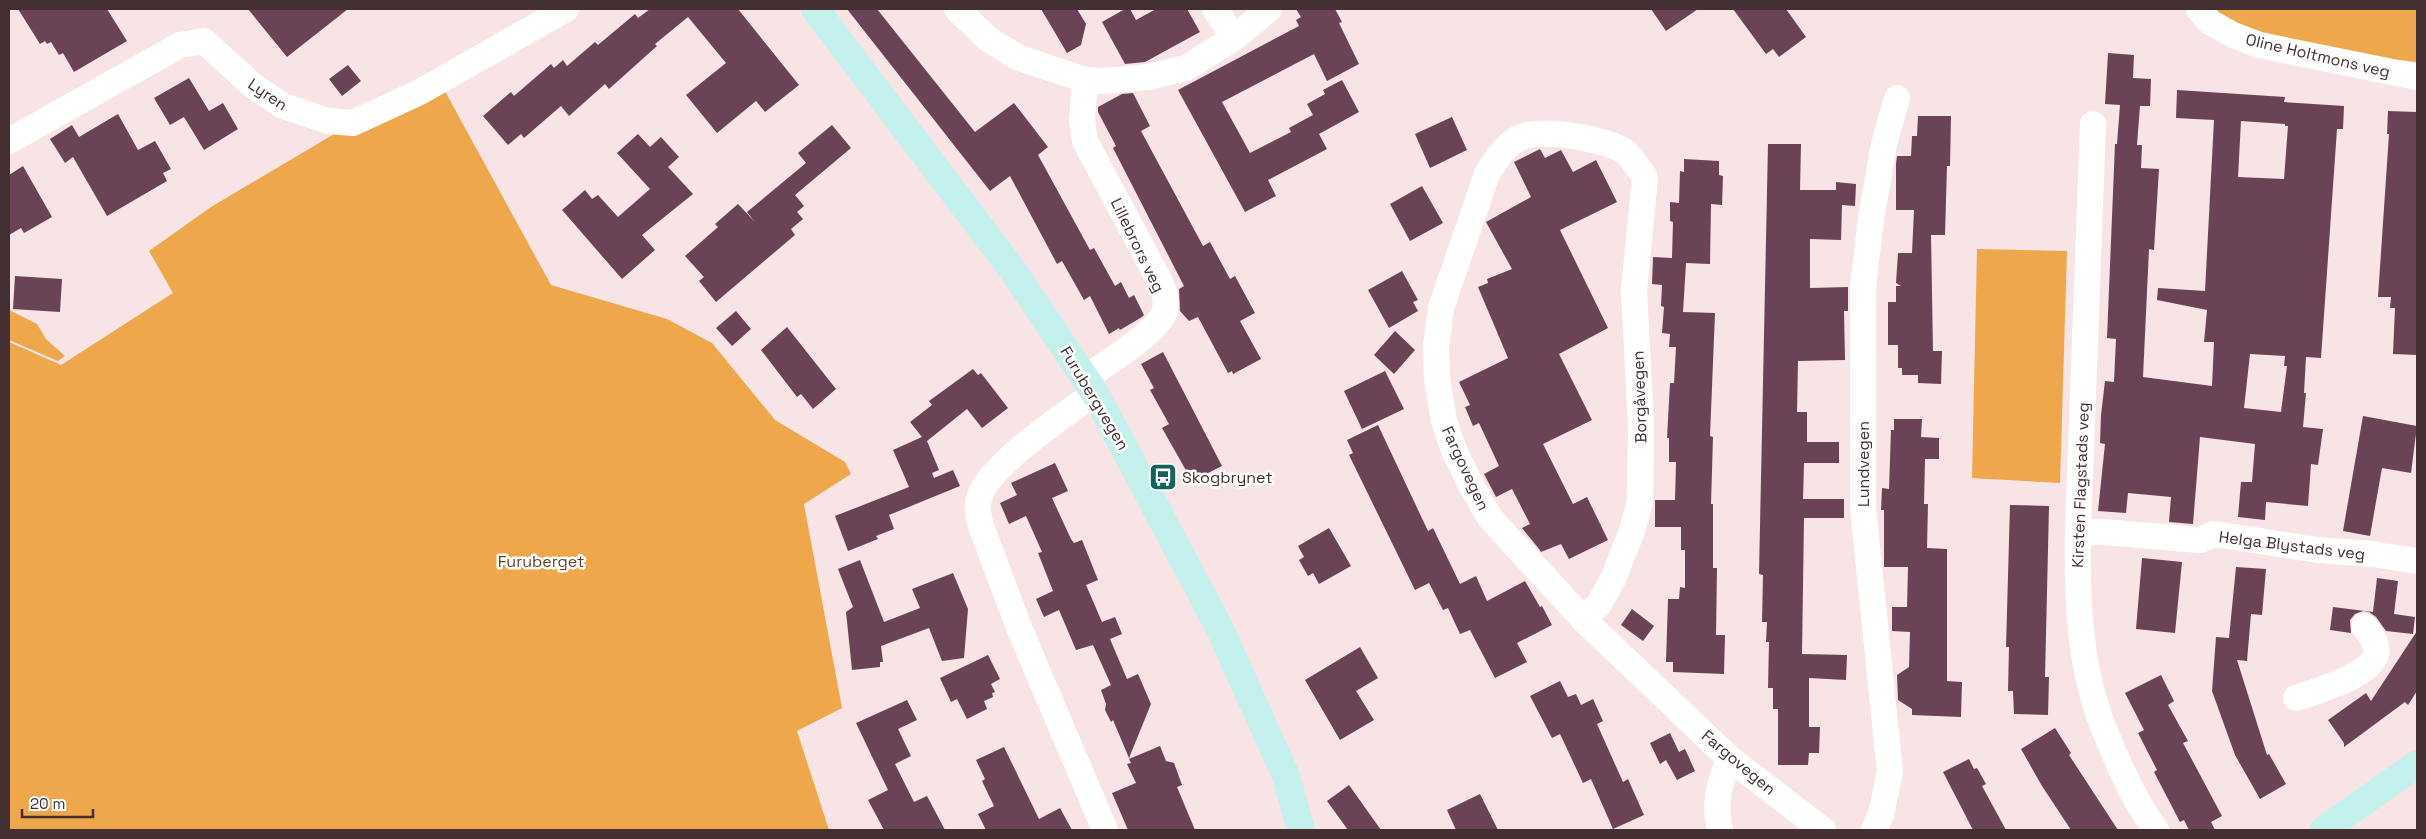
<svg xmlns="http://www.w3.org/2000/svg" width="2426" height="839" font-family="'Space Grotesk',sans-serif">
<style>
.green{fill:#efa74c}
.building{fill:#6a4356;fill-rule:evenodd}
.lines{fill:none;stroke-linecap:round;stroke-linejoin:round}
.minor{stroke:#fff;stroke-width:26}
.secondary{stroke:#c4f0ed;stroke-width:28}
.labels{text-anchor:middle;stroke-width:5;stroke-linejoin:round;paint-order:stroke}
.street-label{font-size:16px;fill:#443032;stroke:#fff}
.poi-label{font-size:16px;fill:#443032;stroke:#fff;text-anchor:start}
.park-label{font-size:16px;fill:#63441d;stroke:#fff}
</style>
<rect width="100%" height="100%" fill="#f8e3e5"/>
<path class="green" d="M 2212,9 L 2417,9 L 2417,62 L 2373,57 L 2253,30 L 2224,20 Z
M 441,84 L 551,285 L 667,319 L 712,343 L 775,420 L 845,462 L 851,474 L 804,504 L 842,708 L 797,731 L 829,830 L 9,830 L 9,342 L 61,365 L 173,293 L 149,251 L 211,207 L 351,124 Z
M 1977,249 L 2067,251 L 2060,483 L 1972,478 Z
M 9,310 L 37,324 L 46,339 L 65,356 L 58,361 L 9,340 Z"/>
<path class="building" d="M 18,9 L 107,9 L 127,41 L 74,72 L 63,53 L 59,55 L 51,42 L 47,44 L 45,41 L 40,44 Z
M 248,9 L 348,9 L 287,57 Z
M 650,9 L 738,9 L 799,85 L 765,112 L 756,101 L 717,133 L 686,95 L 726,63 L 688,17 L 655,44 L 657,46 L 609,89 L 605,84 L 569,116 L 561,106 L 524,138 L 521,134 L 508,145 L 483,116 L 511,92 L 514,96 L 551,64 L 554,68 L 563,60 L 567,66 L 595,42 L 598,45 L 635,14 L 638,18 Z
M 847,9 L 877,9 L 975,132 L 1014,103 L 1048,147 L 1038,155 L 1090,250 L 1094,248 L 1115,286 L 1121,282 L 1129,298 L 1134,295 L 1144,315 L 1142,317 L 1120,330 L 1119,328 L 1109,334 L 1090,296 L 1084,300 L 1062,261 L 1057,264 L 1010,176 L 990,191 Z
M 1041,9 L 1077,9 L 1086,24 L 1081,45 L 1067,53 Z
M 1125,9 L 1130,9 L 1136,20 L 1156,9 L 1187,9 L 1200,32 L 1145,62 L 1125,64 L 1102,22 Z
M 1296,9 L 1335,9 L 1342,22 L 1339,23 L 1359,64 L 1327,81 L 1314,54 L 1222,102 L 1250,153 L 1291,132 L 1289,128 L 1313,115 L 1307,104 L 1325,94 L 1323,90 L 1342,80 L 1359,112 L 1319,134 L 1327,149 L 1268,180 L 1276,196 L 1245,212 L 1178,90 L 1299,26 L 1296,20 L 1301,17 Z
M 1651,9 L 1698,9 L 1666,31 Z
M 1733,9 L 1786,9 L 1806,37 L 1779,57 L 1773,49 L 1766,54 Z
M 2108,53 L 2134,55 L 2133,78 L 2151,79 L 2150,106 L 2140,106 L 2137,145 L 2142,145 L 2141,168 L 2159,169 L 2154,250 L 2149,249 L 2143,377 L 2212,386 L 2214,342 L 2204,342 L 2207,310 L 2157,300 L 2158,288 L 2205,291 L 2214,120 L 2176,118 L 2177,90 L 2285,97 L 2284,102 L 2344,106 L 2343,129 L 2337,129 L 2321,358 L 2306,357 L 2304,393 L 2306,393 L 2303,427 L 2323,429 L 2318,465 L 2311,464 L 2308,506 L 2266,502 L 2265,520 L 2238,517 L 2241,482 L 2252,482 L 2255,444 L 2200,437 L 2193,524 L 2169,522 L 2171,497 L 2128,493 L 2126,513 L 2098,511 L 2105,444 L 2100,443 L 2101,415 L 2105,381 L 2114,382 L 2116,339 L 2107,338 L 2115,144 L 2117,144 L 2120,105 L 2105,104 ZM 2241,121 L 2285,124 L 2285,126 L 2288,126 L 2284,179 L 2238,177 ZM 2250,354 L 2285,356 L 2284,366 L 2287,366 L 2281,412 L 2244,408 Z
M 348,65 L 361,81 L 342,96 L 329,79 Z
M 189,78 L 209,111 L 223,103 L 238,129 L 204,150 L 184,117 L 170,125 L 154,98 Z
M 1133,93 L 1150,126 L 1141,131 L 1203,246 L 1210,242 L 1230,279 L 1235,276 L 1255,313 L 1240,321 L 1261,359 L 1233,374 L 1232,371 L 1228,373 L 1198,317 L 1189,321 L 1180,311 L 1179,289 L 1184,286 L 1113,148 L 1116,146 L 1098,112 L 1098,107 L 1122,94 Z
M 2388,111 L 2417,112 L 2417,355 L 2393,354 L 2395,308 L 2390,308 L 2391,297 L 2378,297 L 2389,134 L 2387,134 Z
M 118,114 L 138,150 L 155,141 L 171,169 L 163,173 L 167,181 L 107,216 L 73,157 L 65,163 L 50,139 L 72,125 L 79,137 Z
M 1918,116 L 1951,116 L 1950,166 L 1947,166 L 1945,235 L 1931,235 L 1933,351 L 1942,351 L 1941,384 L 1918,383 L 1918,375 L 1902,375 L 1902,368 L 1898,368 L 1898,345 L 1888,345 L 1888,302 L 1896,302 L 1896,286 L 1901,286 L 1896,283 L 1898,253 L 1912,253 L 1914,210 L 1896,210 L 1896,164 L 1897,156 L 1911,156 L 1912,136 L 1917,136 Z
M 1452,117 L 1467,150 L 1430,168 L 1415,134 Z
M 832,125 L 851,148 L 795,195 L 804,206 L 797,212 L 803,219 L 791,229 L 795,235 L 716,302 L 699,281 L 704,277 L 685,256 L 718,227 L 715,224 L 738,204 L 754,221 L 747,212 L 806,163 L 798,153 Z
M 638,134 L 650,147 L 661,137 L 679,157 L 668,167 L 693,194 L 642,235 L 655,250 L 622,279 L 562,210 L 585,190 L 592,199 L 598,195 L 618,217 L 650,189 L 617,153 Z
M 1768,144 L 1801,144 L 1800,190 L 1836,190 L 1836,182 L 1856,184 L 1855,206 L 1842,205 L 1841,240 L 1810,239 L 1810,288 L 1848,287 L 1848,311 L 1844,311 L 1845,360 L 1798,361 L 1797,412 L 1807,412 L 1807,442 L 1839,442 L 1839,463 L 1804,463 L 1803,499 L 1844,499 L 1844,518 L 1804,518 L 1802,654 L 1847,655 L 1846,680 L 1809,678 L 1809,727 L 1820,727 L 1819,753 L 1809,753 L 1808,765 L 1778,765 L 1778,709 L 1773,709 L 1773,688 L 1768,688 L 1769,642 L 1766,642 L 1767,622 L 1762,622 L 1763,575 L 1759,574 Z
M 1540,149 L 1545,158 L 1561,150 L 1573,172 L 1596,160 L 1617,202 L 1560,230 L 1608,328 L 1559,354 L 1592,420 L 1543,444 L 1573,504 L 1587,497 L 1608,540 L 1569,559 L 1561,544 L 1541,552 L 1539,549 L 1522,528 L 1530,524 L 1512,489 L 1496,497 L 1484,474 L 1499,466 L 1479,423 L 1473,426 L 1465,407 L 1470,405 L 1459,382 L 1508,358 L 1478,287 L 1488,283 L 1487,279 L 1512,269 L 1486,222 L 1531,197 L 1514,162 Z
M 1684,159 L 1719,161 L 1719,175 L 1723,176 L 1722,205 L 1711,204 L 1710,264 L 1686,263 L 1683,312 L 1715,313 L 1710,436 L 1713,437 L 1711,504 L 1713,504 L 1713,568 L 1717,568 L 1716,635 L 1725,635 L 1724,674 L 1673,672 L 1673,662 L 1666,662 L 1668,599 L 1679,599 L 1680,587 L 1685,588 L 1685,550 L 1681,550 L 1681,527 L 1655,527 L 1655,500 L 1675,500 L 1676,462 L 1669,462 L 1669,438 L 1667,438 L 1670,383 L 1674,383 L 1676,347 L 1669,347 L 1670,334 L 1662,333 L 1664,307 L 1661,306 L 1662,285 L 1652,284 L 1653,257 L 1672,258 L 1673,222 L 1670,221 L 1670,202 L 1679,203 L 1680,171 L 1684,172 Z
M 23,166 L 52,217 L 24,233 L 21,228 L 9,235 L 9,175 Z
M 1422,186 L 1443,223 L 1410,241 L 1390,204 Z
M 1402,271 L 1418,300 L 1413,302 L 1418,311 L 1389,328 L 1368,290 Z
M 15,276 L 62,279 L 60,312 L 13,309 Z
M 736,311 L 751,329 L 732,346 L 716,328 Z
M 787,327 L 836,389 L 813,409 L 801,394 L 797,397 L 761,350 Z
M 1395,331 L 1415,350 L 1394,374 L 1374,355 Z
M 1163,352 L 1222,466 L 1192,481 L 1162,428 L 1169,424 L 1150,390 L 1154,388 L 1141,364 Z
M 973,369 L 978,375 L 981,373 L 1008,408 L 982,428 L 967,409 L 927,441 L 939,470 L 932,473 L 934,478 L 953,470 L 960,486 L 889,515 L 894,529 L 876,536 L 878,539 L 848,551 L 835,516 L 909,487 L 893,450 L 922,437 L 910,422 L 932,405 L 929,401 Z
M 1385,371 L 1404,409 L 1362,429 L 1344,391 Z
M 2363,416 L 2417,426 L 2411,473 L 2382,468 L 2370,536 L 2343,531 Z
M 1894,419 L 1922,419 L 1921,437 L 1939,438 L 1939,459 L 1925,459 L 1924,504 L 1928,504 L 1927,548 L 1947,549 L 1947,681 L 1962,682 L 1961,717 L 1912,715 L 1912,709 L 1898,700 L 1897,675 L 1909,667 L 1910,632 L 1892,631 L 1892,607 L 1907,607 L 1908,567 L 1884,567 L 1884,510 L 1881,510 L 1882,488 L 1889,489 L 1891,430 L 1894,430 Z
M 1378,425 L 1428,531 L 1433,528 L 1460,584 L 1476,576 L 1487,601 L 1525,581 L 1540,607 L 1542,606 L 1552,625 L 1517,643 L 1527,662 L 1495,678 L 1470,630 L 1460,634 L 1448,608 L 1443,610 L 1429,583 L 1415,590 L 1349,455 L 1353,453 L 1347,440 Z
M 1055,463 L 1068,491 L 1052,498 L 1071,539 L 1074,543 L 1082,540 L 1098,580 L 1086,585 L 1102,622 L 1115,617 L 1122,634 L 1110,639 L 1127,679 L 1138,674 L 1151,704 L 1129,758 L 1113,720 L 1111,722 L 1105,710 L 1106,704 L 1101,690 L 1111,685 L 1093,645 L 1076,650 L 1059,610 L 1044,617 L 1036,599 L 1053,591 L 1038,553 L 1042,552 L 1026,516 L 1009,524 L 1000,503 L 1017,495 L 1011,483 Z
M 2010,505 L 2049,506 L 2045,677 L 2049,677 L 2048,715 L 2014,714 L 2013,691 L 2008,691 L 2009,647 L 2006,647 Z
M 1329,528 L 1351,566 L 1319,584 L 1313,573 L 1308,576 L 1299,560 L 1304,557 L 1298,546 Z
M 2142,558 L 2182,562 L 2175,633 L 2136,629 Z
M 860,560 L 884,622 L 920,608 L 912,589 L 953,573 L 968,609 L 964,658 L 942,661 L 929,628 L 881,646 L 883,662 L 880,662 L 880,667 L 852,670 L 846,612 L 853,607 L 838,569 Z
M 2236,567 L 2266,569 L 2262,615 L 2251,614 L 2247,661 L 2237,660 L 2267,755 L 2269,754 L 2286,784 L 2260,799 L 2235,755 L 2212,691 L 2216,637 L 2229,638 Z
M 2377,578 L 2398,581 L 2394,614 L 2415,617 L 2413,634 L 2386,631 L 2376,617 L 2369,612 L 2363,611 L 2355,614 L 2350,620 L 2351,633 L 2330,630 L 2333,607 L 2373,612 Z
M 1632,609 L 1654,626 L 1643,641 L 1621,625 Z
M 2417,631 L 2417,691 L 2408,705 L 2405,702 L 2344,747 L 2344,743 L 2328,720 L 2366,693 L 2371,701 Z
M 1360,647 L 1378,678 L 1356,691 L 1374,720 L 1340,740 L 1305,680 Z
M 988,655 L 1000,679 L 991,684 L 995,692 L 992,693 L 993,697 L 984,701 L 987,709 L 967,719 L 957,699 L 951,702 L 940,678 Z
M 2161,675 L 2174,701 L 2168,705 L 2188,741 L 2183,743 L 2222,816 L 2211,822 L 2215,830 L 2189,830 L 2184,820 L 2180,822 L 2154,772 L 2157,770 L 2138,733 L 2144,730 L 2125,693 Z
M 1560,681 L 1568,697 L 1576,694 L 1581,705 L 1593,699 L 1603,721 L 1597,724 L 1623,782 L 1628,779 L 1644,815 L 1613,829 L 1591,779 L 1583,783 L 1560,734 L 1552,738 L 1530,696 Z
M 907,700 L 917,720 L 898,729 L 911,756 L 895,764 L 914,802 L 927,796 L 945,830 L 884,830 L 868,800 L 888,790 L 856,723 Z
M 2055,728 L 2071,753 L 2069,755 L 2118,830 L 2071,830 L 2042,786 L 2021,749 Z
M 1670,733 L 1679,752 L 1685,749 L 1695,771 L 1677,780 L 1666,760 L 1660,764 L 1650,743 Z
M 1160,746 L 1166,761 L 1174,763 L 1182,785 L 1177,787 L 1195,830 L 1128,830 L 1112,793 L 1136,783 L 1127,764 L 1131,763 L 1129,759 Z
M 1004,747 L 1039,819 L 1060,808 L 1072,830 L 986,830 L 978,814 L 994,806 L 982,781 L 985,779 L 976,760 Z
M 1969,759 L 1974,769 L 1977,768 L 1986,784 L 1982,786 L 2006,830 L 1973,830 L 1943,772 Z
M 1349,785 L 1381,830 L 1348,830 L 1327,801 Z
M 1480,794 L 1498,830 L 1456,830 L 1447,810 Z"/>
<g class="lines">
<path class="minor" d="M 957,9 L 988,39 L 1017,57 L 1085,80 L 1104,81 L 1148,77 L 1186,68 L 1234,38 L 1269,9
M 1215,9 L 1234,38
M 2199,9 L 2210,22 L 2233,35 L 2259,45 L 2417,77
M 1085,80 L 1082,120 L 1085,141 L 1157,276 C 1162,286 1168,298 1165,310 C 1160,331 1104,365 1085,378
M 2093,124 L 2078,530 C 2077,585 2078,643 2093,696 C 2099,719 2109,742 2119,764 C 2129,787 2141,810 2156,830
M 9,141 L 180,45 L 204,41 L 252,85 L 283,106 L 328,121 L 353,123 L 420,92 L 566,9
M 1095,393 C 1067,413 989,465 980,496 C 976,506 978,515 981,526 L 1020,630 L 1105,830
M 2078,530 L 2200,540 L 2214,534 L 2318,550 L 2372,554 L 2417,561
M 1584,620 L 1599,604 L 1613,579 L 1632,531 L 1640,501 L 1641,425 L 1634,291 L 1645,178 C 1639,169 1632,157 1624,151 C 1604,139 1541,127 1519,138 C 1505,145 1495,161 1487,174 L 1441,308 L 1436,346 L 1437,379 L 1444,421 L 1454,450 L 1471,485 L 1490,518 L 1584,620 L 1729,758 L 1823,830
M 2296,698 C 2315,692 2372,675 2376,654 C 2378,643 2370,634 2364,626
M 1720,830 C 1713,801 1720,785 1729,758
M 1874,830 L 1881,814 L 1890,772 L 1863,508 L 1863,287 L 1871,219 L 1884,144 L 1897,98"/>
<path class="secondary" d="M 815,9 L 1011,268 L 1095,393 L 1220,629 L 1286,776 L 1301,830
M 2324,830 L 2417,764"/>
</g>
<defs>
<g id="bus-square" transform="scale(1.4375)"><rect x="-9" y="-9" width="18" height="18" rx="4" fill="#13625e" stroke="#fff"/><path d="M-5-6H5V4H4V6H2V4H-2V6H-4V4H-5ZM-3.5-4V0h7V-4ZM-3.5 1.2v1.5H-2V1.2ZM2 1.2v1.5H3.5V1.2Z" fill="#fff"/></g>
</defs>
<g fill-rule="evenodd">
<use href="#bus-square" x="1163" y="477"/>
</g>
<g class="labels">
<g class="street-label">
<text transform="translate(2318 55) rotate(13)" y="6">Oline Holtmons veg</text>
<text transform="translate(268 94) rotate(34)" y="6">Lyren</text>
<text transform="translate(1138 245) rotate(64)" y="6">Lillebrors veg</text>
<text transform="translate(1639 397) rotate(-92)" y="6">Borgåvegen</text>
<text transform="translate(1095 398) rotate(59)" y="6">Furubergvegen</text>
<text transform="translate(1863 464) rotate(-90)" y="6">Lundvegen</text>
<text transform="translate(1466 468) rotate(65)" y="6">Fargovegen</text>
<text transform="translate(2080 485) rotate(-88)" y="6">Kirsten Flagstads veg</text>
<text transform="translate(2292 545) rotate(7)" y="6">Helga Blystads veg</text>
<text transform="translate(1739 762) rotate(40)" y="6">Fargovegen</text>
</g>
<g class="poi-label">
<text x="1182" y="483">Skogbrynet</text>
</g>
<g class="park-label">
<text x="541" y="567">Furuberget</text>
</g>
</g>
<rect width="2426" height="839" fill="none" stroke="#443032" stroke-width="20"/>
<path d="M22 809v8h71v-8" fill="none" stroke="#443032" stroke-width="2.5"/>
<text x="30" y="809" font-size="15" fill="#443032" stroke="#ffffff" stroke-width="4" paint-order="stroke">20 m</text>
</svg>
